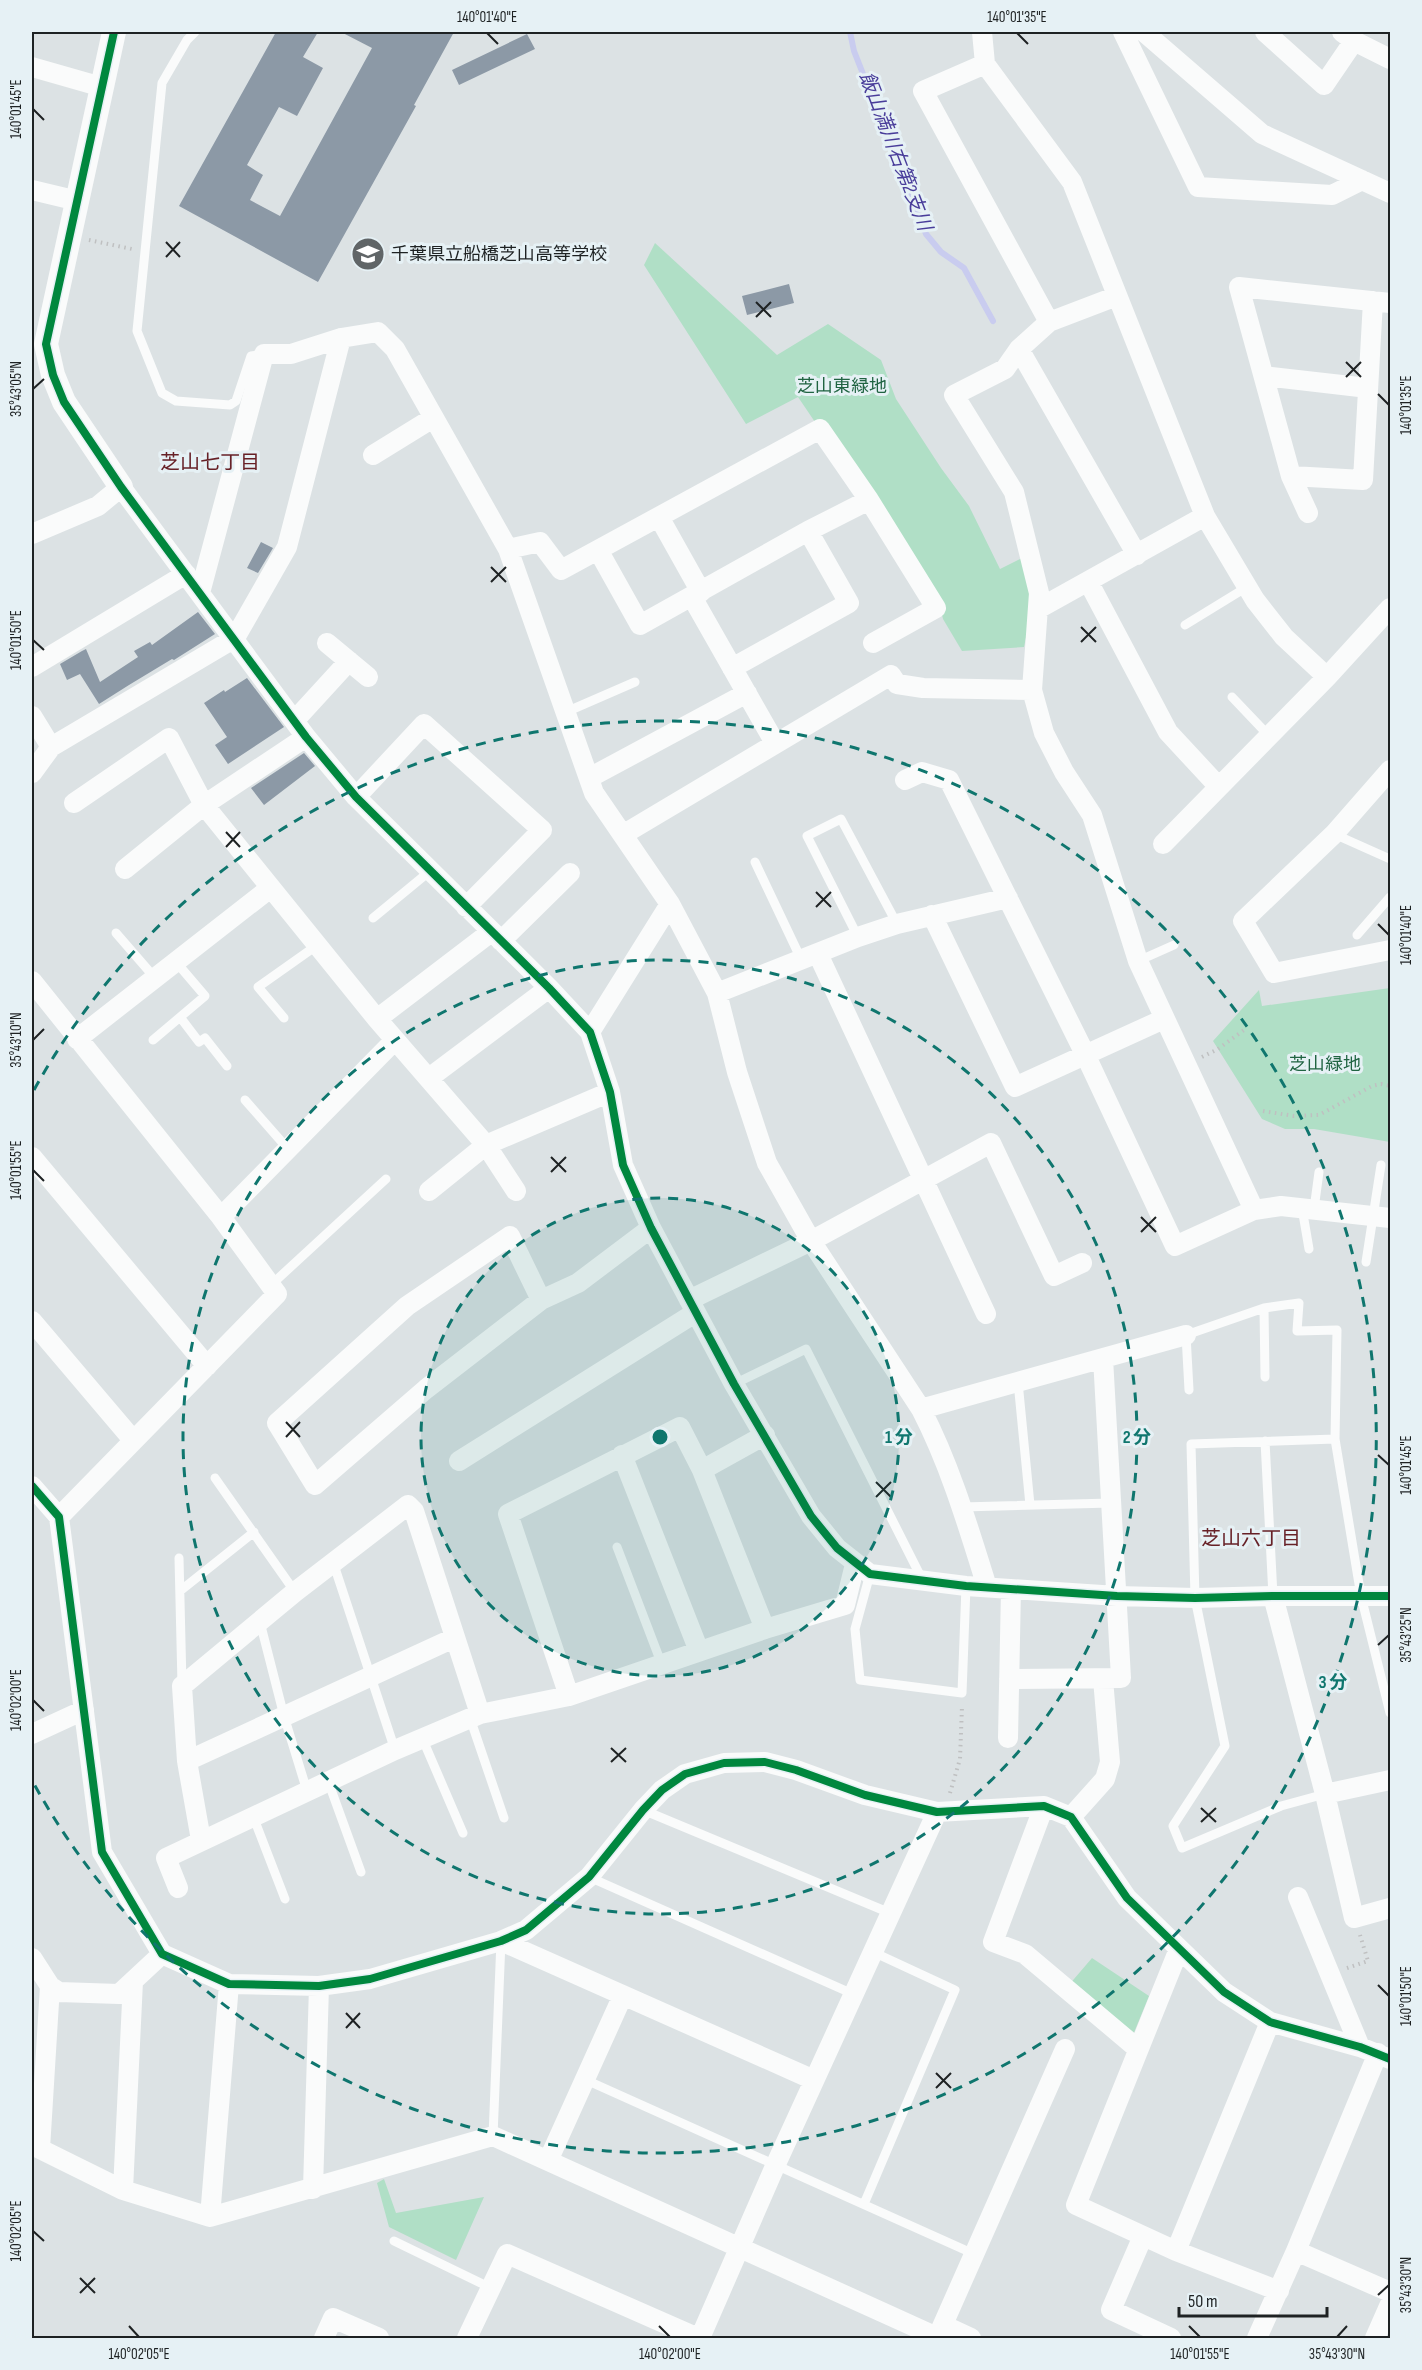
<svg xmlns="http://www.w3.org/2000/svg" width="1422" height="2370" font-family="'Sofia Sans Condensed','Noto Sans JP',sans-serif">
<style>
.green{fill:#b0dfc6}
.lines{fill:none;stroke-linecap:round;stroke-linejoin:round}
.stream{stroke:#c9ccef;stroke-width:6}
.building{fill:#8c99a6}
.path{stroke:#bfc0c1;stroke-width:4;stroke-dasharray:1.5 4.5;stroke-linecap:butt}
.service{stroke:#fafbfb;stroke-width:9}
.minor{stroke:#fafbfb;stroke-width:20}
.tertiary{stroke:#fafbfb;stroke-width:24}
.cycleway-casing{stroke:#e6f1f5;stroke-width:11}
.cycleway{stroke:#00873e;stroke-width:8}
.ticks{fill:none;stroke:#1e2223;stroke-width:2}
.ring{fill:none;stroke:#0f766e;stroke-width:3;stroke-dasharray:10 8}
.labels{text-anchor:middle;stroke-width:6;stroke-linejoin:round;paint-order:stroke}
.poi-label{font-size:18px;fill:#1e2223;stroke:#e6f1f5;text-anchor:start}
.park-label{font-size:18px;fill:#206442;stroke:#e6f1f5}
.water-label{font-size:20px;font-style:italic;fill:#493d9a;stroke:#e6f1f5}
.neighbourhood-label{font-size:20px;fill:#672127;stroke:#e6f1f5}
.centre{fill:#0f766e;stroke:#e6f1f5;stroke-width:3}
.ring-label{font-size:18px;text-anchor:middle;font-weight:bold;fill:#0f766e;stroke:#e6f1f5;stroke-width:6;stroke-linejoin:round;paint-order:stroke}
.neatline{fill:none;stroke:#1e2223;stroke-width:2}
.ticks-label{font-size:15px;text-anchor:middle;fill:#1e2223}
</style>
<rect width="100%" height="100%" fill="#dce2e4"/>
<path class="green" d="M 655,243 L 777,355 L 828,324 L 881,360 L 896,399 L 941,468 L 969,506 L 1000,569 L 1024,557 L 1032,609 L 1024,647 L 962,651 L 943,619 L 940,606 L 798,397 L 746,424 L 644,265 Z
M 1390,988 L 1390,1142 L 1314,1129 L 1285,1129 L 1262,1119 L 1213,1041 L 1259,990 L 1262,1006 Z
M 1092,1958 L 1149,1996 L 1133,2035 L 1068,1986 Z
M 384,2179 L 396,2213 L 484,2197 L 456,2260 L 389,2227 L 377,2183 Z"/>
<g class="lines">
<path class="stream" d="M 850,32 L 854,51 L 926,234 L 941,252 L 964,268 L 993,321"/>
</g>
<path class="building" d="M 276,32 L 318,32 L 303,57 L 323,68 L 297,116 L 279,107 L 247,165 L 263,175 L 250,200 L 280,216 L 372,48 L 341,32 L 454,32 L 414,105 L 416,106 L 318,282 L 179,206 Z
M 527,34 L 535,49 L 459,85 L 452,70 Z
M 789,284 L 794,303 L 747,315 L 742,296 Z
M 261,542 L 273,548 L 258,573 L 247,568 Z
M 198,612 L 215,634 L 174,660 L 172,659 L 129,685 L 99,704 L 80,674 L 67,680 L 60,664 L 82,651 L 86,649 L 100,682 L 138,657 L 134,651 L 150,642 L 152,645 Z
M 247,678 L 284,727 L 228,764 L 215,745 L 227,737 L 204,703 L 224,690 L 225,692 Z
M 304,753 L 315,766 L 264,805 L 251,788 Z"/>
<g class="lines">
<path class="path" d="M 89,240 L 132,249
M 1202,1057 L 1218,1049 L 1244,1030
M 1263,1111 L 1294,1116 L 1319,1115 L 1372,1086 L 1381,1084 L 1390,1086
M 950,1793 L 960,1759 L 962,1706
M 1347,1968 L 1368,1961 L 1360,1935"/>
<path class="service" d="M 195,32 L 187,40 L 162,83 L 137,331 L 162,393 L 176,401 L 230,405 L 236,401 L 251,356 L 264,354
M 1185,625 L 1247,587
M 1232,697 L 1269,736
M 566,712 L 635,682
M 1334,834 L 1390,859
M 755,862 L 801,959
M 373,918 L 430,871
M 116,933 L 155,978
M 1357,935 L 1390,897
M 858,937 L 807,836 L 841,819 L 897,924
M 1138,961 L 1174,945
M 180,1017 L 199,1042 L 205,1038 L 227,1066
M 284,1018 L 258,987 L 316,946
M 153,1040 L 205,996 L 176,962
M 245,1100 L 288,1149
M 1302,1208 L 1309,1249
M 1314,1209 L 1319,1172
M 1366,1262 L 1381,1165
M 271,1285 L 386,1179
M 1264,1308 L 1265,1377
M 1018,1382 L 1030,1505
M 734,1384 L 806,1349 L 922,1579
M 1189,1390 L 1186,1335 L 1264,1308 L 1299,1303 L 1297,1331 L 1337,1330 L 1335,1439 L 1361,1596 L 1390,1713
M 1265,1441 L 1273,1596
M 215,1478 L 295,1592
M 962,1507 L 1111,1503
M 617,1547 L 662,1665
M 179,1558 L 182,1685
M 333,1562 L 395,1750
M 870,1574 L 855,1629 L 860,1680 L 962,1693 L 966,1586
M 180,1591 L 254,1532
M 260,1622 L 284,1716 L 307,1791
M 470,1718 L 504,1818
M 423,1740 L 463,1833
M 328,1781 L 361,1872
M 1325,1794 L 1281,1806 L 1182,1848 L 1173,1826 L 1225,1746 L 1195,1598 L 1191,1444 L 1335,1439
M 643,1810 L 890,1913
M 253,1816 L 285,1899
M 589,1877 L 853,1994
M 586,2080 L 974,2254
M 493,2136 L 501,1941
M 864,2204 L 955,1990 L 873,1952
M 394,2241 L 491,2288"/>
<path class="minor" d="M 982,32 L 985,64 L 1072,182 L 1205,516 L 1255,600 L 1284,637 L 1327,677
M 1123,32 L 1198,187 L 1332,195 L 1362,180
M 1144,32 L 1262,134 L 1390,193
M 1265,32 L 1324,85 L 1354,41
M 1342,32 L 1354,41 L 1390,59
M 985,64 L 923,91 L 1049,322
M 32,67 L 102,87
M 32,190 L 78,201
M 1117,296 L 1049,322 L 1019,349 L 1005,369 L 954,395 L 1014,492 L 1039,593 L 1032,690 L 1044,733 L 1064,772 L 1092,815 L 1138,961 L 1254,1210
M 1019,349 L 1137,555
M 1264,376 L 1368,388
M 373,455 L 433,418
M 1291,476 L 1363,480 L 1373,301
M 1308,513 L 1291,476 L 1239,287 L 1390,303
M 659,517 L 701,592
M 32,534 L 98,506 L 121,487 L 306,737 L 356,797 L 549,988 L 590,1032 L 610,1092 L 623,1165 L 651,1228 L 734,1384 L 811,1516 L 837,1548 L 870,1574 L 966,1586 L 1117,1596 L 1195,1598 L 1273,1596 L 1390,1596
M 508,549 L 540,542 L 561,570 L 820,429 L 869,500 L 936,608 L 873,643
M 598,550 L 640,625 L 808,531 L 869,500
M 1089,583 L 1168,732 L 1219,787
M 200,593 L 264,354 L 291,354 L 341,338 L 378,332 L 395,349 L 508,549 L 594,793 L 670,904 L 717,993 L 737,1072 L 767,1163 L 811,1241 L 921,1409 C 950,1465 968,1526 987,1587
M 692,597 L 775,743
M 1038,609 L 1205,516
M 327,643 L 368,677
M 32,667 L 186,574
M 732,668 L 849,603 L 808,531
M 32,716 L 51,747
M 295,720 L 349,661
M 1390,770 L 1334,834 L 1243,921 L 1274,973 L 1390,950
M 32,773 L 51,747 L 235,638 L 287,547 L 341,338
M 589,778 L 747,693
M 905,780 L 922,772 L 949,780 L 1085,1054 L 1175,1246 L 1254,1210 L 1281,1206 L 1390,1218
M 356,797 L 424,724 L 542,830 L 466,907
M 74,803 L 169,738 L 204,805 L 377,1019 L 486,1145 L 516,1191
M 624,834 L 891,675 L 897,684 L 923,688 L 1032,690
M 1163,844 L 1327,677 L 1390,608
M 125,869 L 204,805 L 306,737
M 932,915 L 1015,1087 L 1164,1019
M 501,941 L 570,873
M 818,954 L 986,1314
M 32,981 L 221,1217 L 277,1294 L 59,1517
M 717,993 L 858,937 L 897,924 L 1008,898
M 377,1019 L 491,932
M 590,1032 L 670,904
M 77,1039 L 269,889
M 429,1078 L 549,988
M 32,1157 L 207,1366
M 429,1191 L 486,1145 L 610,1092
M 221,1217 L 395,1040
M 541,1300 L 510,1236 L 407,1306 L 277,1423 L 315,1485 L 426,1389 L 541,1300 L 578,1283 L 651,1228
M 689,1300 L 811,1241 L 991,1143 L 1054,1276 L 1082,1263
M 32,1321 L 133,1440
M 921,1409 L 1186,1335
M 622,1455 L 699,1651
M 459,1461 L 695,1313
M 702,1470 L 765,1435
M 32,1486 L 59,1517 L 102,1852 L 162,1954 L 229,1984 L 319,1986 L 370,1979 L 501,1941 L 526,1930 L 589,1877 L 643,1810 L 662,1790 L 685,1774 L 724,1763 L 765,1762 L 796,1770 L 865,1795 L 937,1812 L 1044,1806 L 1071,1817 L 1127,1898 L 1224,1992 L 1270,2022 L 1360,2047 L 1390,2059
M 1273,1596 L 1325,1794 L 1354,1918 L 1390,1908
M 1009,1679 L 1121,1678 L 1103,1358
M 569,1696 L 508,1514 L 680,1427 L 702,1470 L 765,1629
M 32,1734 L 84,1710
M 1008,1738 L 1011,1589
M 187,1761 L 454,1638
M 1325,1794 L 1390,1780
M 1044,1806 L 993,1942 L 1025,1954 L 1138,2049
M 1071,1817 L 1105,1779 L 1110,1762 L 1103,1679
M 201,1840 L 187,1761 L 182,1686 L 295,1592 L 408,1505 L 414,1511 L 480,1714
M 178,1888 L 166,1858 L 395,1750 L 480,1714 L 569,1696 L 765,1629 L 845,1605 L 855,1564
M 1298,1897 L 1360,2047
M 501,1941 L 814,2080
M 1179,1949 L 1076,2205 L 1176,2251 L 1279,2291
M 32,1958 L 50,1986 L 59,1992 L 119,1994 L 162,1954
M 32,2145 L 123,2190 L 210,2217 L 493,2136 L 937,2337
M 40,2149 L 50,1986
M 548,2161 L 623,1995
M 313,2189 L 319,1986
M 123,2190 L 133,1981
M 210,2217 L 229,1984
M 1143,2236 L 1111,2310 L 1171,2338
M 1176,2251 L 1270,2022
M 1296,2251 L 1390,2292
M 943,2325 L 971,2338
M 324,2338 L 333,2318 L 379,2338
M 467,2338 L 507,2254 L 698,2338
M 700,2338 L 776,2164 L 937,1812
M 937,2338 L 1065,2049
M 1257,2338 L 1296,2251 L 1378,2053
M 1375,2338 L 1390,2304"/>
<path class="tertiary" d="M 114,32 L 46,344 L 53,375 L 64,402 L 121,487"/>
<g class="cycleway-casing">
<path id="cycleway" d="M 114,32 L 46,344 L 53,375 L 64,402 L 121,487 L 306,737 L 356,797 L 549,988 L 590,1032 L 610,1092 L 623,1165 L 651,1228 L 734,1384 L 811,1516 L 837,1548 L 870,1574 L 966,1586 L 1117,1596 L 1195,1598 L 1273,1596 L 1390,1596
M 32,1486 L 59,1517 L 102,1852 L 162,1954 L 229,1984 L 319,1986 L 370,1979 L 501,1941 L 526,1930 L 589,1877 L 643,1810 L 662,1790 L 685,1774 L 724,1763 L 765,1762 L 796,1770 L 865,1795 L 937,1812 L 1044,1806 L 1071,1817 L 1127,1898 L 1224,1992 L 1270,2022 L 1360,2047 L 1390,2059"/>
</g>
<use href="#cycleway" class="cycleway"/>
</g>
<path class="ticks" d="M 487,33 L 498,44M 1017,33 L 1028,44M 33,109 L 44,120M 166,242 L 180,257M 166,257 L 180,242M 756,302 L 771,317M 756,317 L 771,302M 1346,362 L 1361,377M 1346,377 L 1361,362M 33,389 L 44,379M 1378,394 L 1389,405M 491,567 L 506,582M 491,582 L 506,567M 1081,627 L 1096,642M 33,640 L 44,650M 1081,642 L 1096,627M 226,832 L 240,847M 226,847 L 240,832M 816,892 L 831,907M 816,907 L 831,892M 1378,924 L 1389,935M 33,1040 L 44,1029M 551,1157 L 566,1172M 33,1170 L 44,1181M 551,1172 L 566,1157M 1141,1217 L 1156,1232M 1141,1232 L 1156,1217M 286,1422 L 300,1437M 286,1437 L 300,1422M 1378,1455 L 1389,1465M 876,1482 L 891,1497M 876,1497 L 891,1482M 1378,1645 L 1389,1635M 33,1700 L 44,1711M 611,1748 L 626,1762M 611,1762 L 626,1748M 1201,1808 L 1216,1822M 1201,1822 L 1216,1808M 1378,1985 L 1389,1996M 346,2013 L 360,2028M 346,2028 L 360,2013M 936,2073 L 951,2088M 936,2088 L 951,2073M 33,2231 L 44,2241M 80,2278 L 95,2293M 80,2293 L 95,2278M 1378,2295 L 1389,2285M 129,2326 L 139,2337M 659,2326 L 670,2337M 1189,2326 L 1200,2337M 1337,2337 L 1347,2326"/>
<circle cx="660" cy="1437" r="239" fill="#0f766e" fill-opacity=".12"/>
<g class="ring">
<circle cx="660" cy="1437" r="239"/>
<circle cx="660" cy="1437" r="477"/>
<path d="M34 1090A716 716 0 1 1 34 1784"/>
</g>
<defs>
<g id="school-disc" transform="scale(1.725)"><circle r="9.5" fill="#606567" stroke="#e6f1f5"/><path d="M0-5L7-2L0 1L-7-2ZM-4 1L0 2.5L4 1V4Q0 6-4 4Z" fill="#fff"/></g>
</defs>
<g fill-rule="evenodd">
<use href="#school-disc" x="368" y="254"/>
</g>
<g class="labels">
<g class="poi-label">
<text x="391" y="260">千葉県立船橋芝山高等学校</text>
</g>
<g class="park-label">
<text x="842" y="392">芝山東緑地</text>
<text x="1325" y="1070">芝山緑地</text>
</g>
<g class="water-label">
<text transform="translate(896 151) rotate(69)" y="7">飯山満川右第2支川</text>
</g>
<g class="neighbourhood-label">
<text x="210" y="469">芝山七丁目</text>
<text x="1251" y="1545">芝山六丁目</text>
</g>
</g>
<circle cx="660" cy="1437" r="9" class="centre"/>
<g class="ring-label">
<text x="899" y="1443">1 分</text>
<text x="1137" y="1443">2 分</text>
<text x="1333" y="1688">3 分</text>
</g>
<rect width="1422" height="2370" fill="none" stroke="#e6f1f5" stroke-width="66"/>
<path d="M1179 2307v9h148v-9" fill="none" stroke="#1e2223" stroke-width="3"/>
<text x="1188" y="2307" font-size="18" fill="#1e2223" stroke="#e6f1f5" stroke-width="4.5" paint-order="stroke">50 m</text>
<rect x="33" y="33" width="1356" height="2304" class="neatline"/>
<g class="ticks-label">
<text x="487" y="22">140°01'40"E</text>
<text x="1017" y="22">140°01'35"E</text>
<text transform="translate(16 109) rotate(-90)" y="5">140°01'45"E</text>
<text transform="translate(16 389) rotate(-90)" y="5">35°43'05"N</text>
<text transform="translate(1406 405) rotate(-90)" y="5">140°01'35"E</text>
<text transform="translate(16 640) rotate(-90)" y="5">140°01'50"E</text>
<text transform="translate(1406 935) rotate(-90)" y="5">140°01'40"E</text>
<text transform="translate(16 1040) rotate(-90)" y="5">35°43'10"N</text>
<text transform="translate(16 1170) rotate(-90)" y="5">140°01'55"E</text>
<text transform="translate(1406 1465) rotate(-90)" y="5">140°01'45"E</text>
<text transform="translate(1406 1635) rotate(-90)" y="5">35°43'25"N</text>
<text transform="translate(16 1700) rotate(-90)" y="5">140°02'00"E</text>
<text transform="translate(1406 1996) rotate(-90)" y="5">140°01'50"E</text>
<text transform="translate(16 2231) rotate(-90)" y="5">140°02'05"E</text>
<text transform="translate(1406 2285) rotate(-90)" y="5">35°43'30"N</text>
<text x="139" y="2359">140°02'05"E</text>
<text x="670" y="2359">140°02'00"E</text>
<text x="1200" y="2359">140°01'55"E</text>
<text x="1337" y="2359">35°43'30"N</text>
</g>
</svg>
